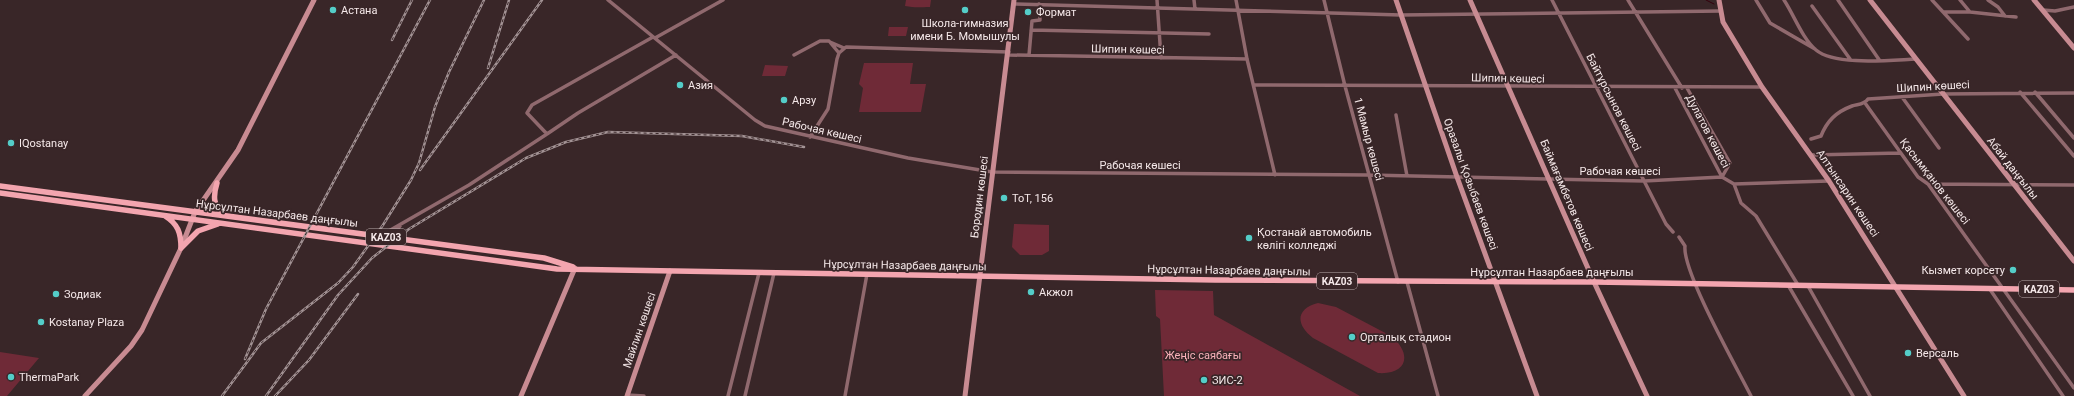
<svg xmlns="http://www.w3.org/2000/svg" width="2074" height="396" font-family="Roboto,sans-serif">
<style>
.green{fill:#6f2a37}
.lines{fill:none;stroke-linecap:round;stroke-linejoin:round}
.stream{stroke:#35000d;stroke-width:1}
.street{stroke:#90696e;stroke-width:3.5}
.secondary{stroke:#c88b92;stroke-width:5}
.primary{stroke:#f3a5af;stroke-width:5.5}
.rail-casing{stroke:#a29294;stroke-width:2.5}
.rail{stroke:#392628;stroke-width:1;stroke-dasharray:3;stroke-linecap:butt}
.poi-dot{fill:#54cdc8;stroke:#392628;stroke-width:1.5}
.labels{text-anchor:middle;stroke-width:3.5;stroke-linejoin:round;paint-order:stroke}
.shield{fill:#392628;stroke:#bdaeaf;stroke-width:1}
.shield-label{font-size:10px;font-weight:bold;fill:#f5e8e9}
.poi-label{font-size:11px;fill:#f5e8e9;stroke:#392628;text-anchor:start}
.street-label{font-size:11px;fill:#f5e8e9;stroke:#392628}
.park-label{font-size:11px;fill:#f8b1b9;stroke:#392628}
</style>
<rect width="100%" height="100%" fill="#392628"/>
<path class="green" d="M 906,0 L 931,0 L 930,7 C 921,7 915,8 905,6 Z
M 889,27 L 908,27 L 906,36 L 888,36 Z
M 864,63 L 913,63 L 910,84 L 926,84 L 921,112 L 859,112 L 863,88 L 859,84 Z
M 765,65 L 788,66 L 785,76 L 762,76 Z
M 1014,224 L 1049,225 L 1049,251 L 1042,255 L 1020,255 L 1012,247 Z
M 1155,290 L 1213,291 L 1214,315 L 1360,396 L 1164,396 L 1160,319 L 1156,316 Z
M 1318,303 L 1336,307 L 1391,336 C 1413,354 1407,375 1378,373 L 1313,338 C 1296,325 1295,309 1318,303 Z
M 0,352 L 39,358 L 7,396 L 0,396 Z"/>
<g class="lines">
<path class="stream" d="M 1706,0 L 1714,4"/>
<path class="street" d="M 608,0 L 755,120 L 765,126 L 908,158 L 992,172 L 1369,175 L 1644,181 L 1722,177 L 1734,184
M 1157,0 L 1161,58
M 1194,0 L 1195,9
M 1236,0 L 1247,59 L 1275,175
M 1324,0 L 1345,86 L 1398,282
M 1552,0 L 1666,224 L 1673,232
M 1628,0 L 1682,88
M 1756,0 L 1770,23 L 1815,49
M 1784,0 C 1794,15 1802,38 1816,50 C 1835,66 1891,60 1916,59
M 1838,0 L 1880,61
M 1932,0 L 1968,39
M 1960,0 L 1970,12
M 1988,0 L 1998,7 L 2005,16
M 1014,4 L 1401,15 L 1721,11
M 1812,6 L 1850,59
M 2043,10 L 2055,11 L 2074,7
M 1943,12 L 1970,12 L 2016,17
M 1031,30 L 1209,34
M 655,38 L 723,0
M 830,42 L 844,48
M 794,55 L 820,41 L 829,41 L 839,53
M 1009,55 L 1247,59
M 1029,55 L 1032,21 L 1040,20 L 1039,4
M 1254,85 L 1762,87
M 1675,88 L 1722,177
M 1687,88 L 1730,163 L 1722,177
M 2020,92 L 2074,156
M 2035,92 L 2074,138
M 1902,97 L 1939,148
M 1865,103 L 1918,177 L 1928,184 L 2074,388
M 1396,115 L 1407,176
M 547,134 L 578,113 L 676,55
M 810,137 L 828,109 L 837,59 L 839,53 L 846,47 L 1009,52
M 1811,139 L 1821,136 C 1827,121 1836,112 1852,106 C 1858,104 1864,105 1868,99 L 1943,94 L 2074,93
M 1811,155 L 1900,153
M 1734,184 L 1741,203 L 1756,216 L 1798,285
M 1734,184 L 1829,181
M 1928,184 L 2074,185
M 380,236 L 469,185 L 547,134 L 527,113 L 532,105 L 653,37
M 1679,237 L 1685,246 C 1682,271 1737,368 1751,396
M 395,238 L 395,233 L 400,226
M 1407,282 L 1438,396
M 1788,285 L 1853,396
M 1808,286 L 1870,396
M 1989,288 L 2063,396
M 627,395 L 644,396
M 728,396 L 759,273
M 745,396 L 774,273
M 845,396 L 867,274"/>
<path class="secondary" d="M 1396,0 L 1457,177 L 1537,396
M 1470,0 L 1594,282 L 1647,396
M 1719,0 L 1723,22 L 1762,87 L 1829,181 L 1964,396
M 1870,0 L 2074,261
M 2034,0 L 2074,48
M 85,396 L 131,346 L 142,330 L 181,248 L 195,212 L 238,150 L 314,0
M 521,396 L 575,268
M 627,396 L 670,271
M 965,396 L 1014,0"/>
<path class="primary" d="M 217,183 C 213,196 213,205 223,215
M 0,186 L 544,258 L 573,267
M 0,193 L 557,269 L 1215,280 L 1594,282 L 2074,290
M 165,216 C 178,224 181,233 181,248
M 181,248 L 198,231 L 218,224"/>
<g class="rail-casing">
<path id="rail" d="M 392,40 L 412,0
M 488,68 L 509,0
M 420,170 L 542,0
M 245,359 L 266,309 L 430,0
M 222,396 L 261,343 L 338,283 L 353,267 L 383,225 L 411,180 L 419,163 L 435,107 L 449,72 L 484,0
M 266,396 L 338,295 L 372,258 L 409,229 L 526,158 L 566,142 L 608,132 L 742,136 L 804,147
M 275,396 L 309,360 L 358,294"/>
</g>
<use href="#rail" class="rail"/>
</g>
<g class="poi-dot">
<circle cx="333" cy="10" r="4"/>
<circle cx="965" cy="10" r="4"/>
<circle cx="1028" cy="12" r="4"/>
<circle cx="680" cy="85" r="4"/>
<circle cx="784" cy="100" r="4"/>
<circle cx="11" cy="143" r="4"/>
<circle cx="1004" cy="198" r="4"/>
<circle cx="1249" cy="238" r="4"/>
<circle cx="2013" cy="270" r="4"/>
<circle cx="1031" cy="292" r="4"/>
<circle cx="56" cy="294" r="4"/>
<circle cx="41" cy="322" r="4"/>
<circle cx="1352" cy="337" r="4"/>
<circle cx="1908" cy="353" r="4"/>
<circle cx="11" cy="377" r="4"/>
<circle cx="1204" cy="380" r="4"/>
</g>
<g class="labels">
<g class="shield">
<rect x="366" y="229" width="40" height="16" rx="3"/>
<rect x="1317" y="273" width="40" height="16" rx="3"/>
<rect x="2019" y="281" width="40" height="16" rx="3"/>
</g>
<g class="shield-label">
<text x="386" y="241">KАZ03</text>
<text x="1337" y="285">KАZ03</text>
<text x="2039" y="293">KАZ03</text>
</g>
<g class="poi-label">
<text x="341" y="14">Астана</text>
<text x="1036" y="16">Формат</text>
<text x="965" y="27" text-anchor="middle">Школа-гимназия<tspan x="965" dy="13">имени Б. Момышулы</tspan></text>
<text x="688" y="89">Азия</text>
<text x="792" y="104">Арзу</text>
<text x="19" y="147">IQostanay</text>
<text x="1012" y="202">ТоТ, 156</text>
<text x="1257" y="236">Қостанай автомобиль<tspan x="1257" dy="13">көлігі колледжі</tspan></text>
<text x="2005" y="274" text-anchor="end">Кызмет корсету</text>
<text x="1039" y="296">Акжол</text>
<text x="64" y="298">Зодиак</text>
<text x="49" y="326">Kostanay Plaza</text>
<text x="1360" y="341">Орталық стадион</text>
<text x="1916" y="357">Версаль</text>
<text x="19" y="381">ThermaPark</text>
<text x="1212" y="384">ЗИС-2</text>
</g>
<g class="street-label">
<text transform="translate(1128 49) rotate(1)" y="4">Шипин көшесі</text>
<text transform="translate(1508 78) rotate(1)" y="4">Шипин көшесі</text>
<text transform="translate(1933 86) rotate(-3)" y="4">Шипин көшесі</text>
<text transform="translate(1614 102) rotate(63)" y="4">Байтұрсынов көшесі</text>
<text transform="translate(822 130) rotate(13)" y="4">Рабочая көшесі</text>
<text transform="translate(1708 131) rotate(62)" y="4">Дулатов көшесі</text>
<text transform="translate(1369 139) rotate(75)" y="4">1 Мамыр көшесі</text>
<text x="1140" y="169">Рабочая көшесі</text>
<text transform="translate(2013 168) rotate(52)" y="4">Абай даңғылы</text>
<text x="1620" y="175">Рабочая көшесі</text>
<text transform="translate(1935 181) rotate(52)" y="4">Қасымқанов көшесі</text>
<text transform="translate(1471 184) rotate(70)" y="4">Оразалы Қозыбаев көшесі</text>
<text transform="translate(1848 193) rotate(56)" y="4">Алтынсарин көшесі</text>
<text transform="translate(1567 195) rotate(67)" y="4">Баймағамбетов көшесі</text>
<text transform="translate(979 197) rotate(-83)" y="4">Бородин көшесі</text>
<text transform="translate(277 213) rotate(7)" y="4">Нұрсұлтан Назарбаев даңғылы</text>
<text transform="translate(905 265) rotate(1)" y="4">Нұрсұлтан Назарбаев даңғылы</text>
<text transform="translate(1229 270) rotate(1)" y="4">Нұрсұлтан Назарбаев даңғылы</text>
<text x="1552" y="276">Нұрсұлтан Назарбаев даңғылы</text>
<text transform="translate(639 330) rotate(-71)" y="4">Майлин көшесі</text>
</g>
<g class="park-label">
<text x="1203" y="359">Жеңіс саябағы</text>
</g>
</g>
</svg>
